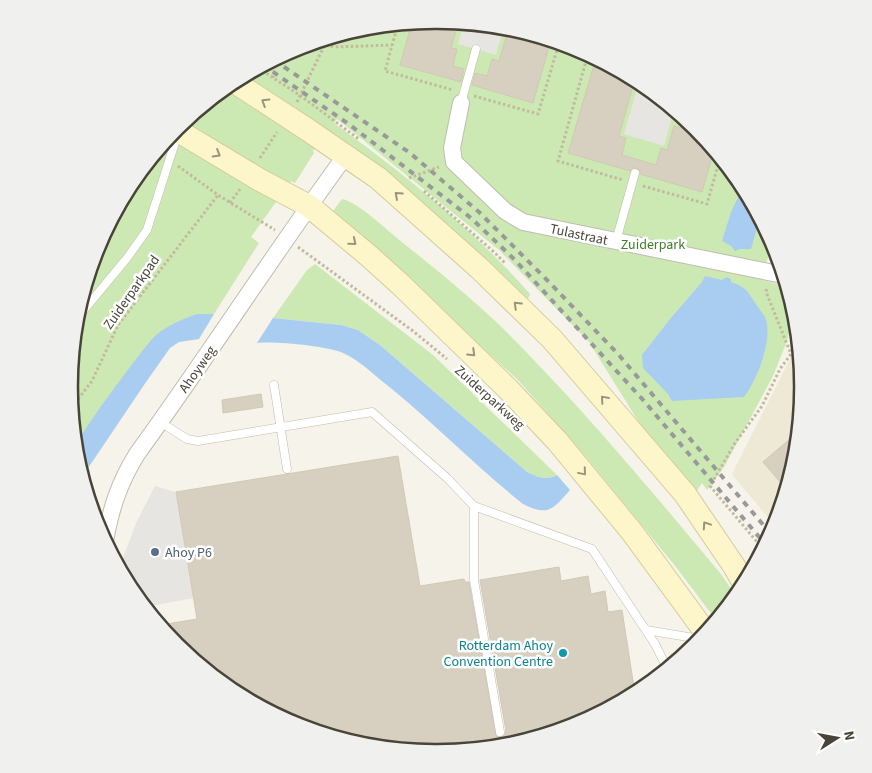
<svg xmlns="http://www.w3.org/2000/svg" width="872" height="773" font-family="'Source Sans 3',sans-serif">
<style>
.education{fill:#eee9d4}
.green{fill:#cce9b4}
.parking{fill:#e7e5e2}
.water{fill:#a8cdf1}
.building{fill:#d7d0c0;stroke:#d2c8b3}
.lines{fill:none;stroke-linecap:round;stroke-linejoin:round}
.lane-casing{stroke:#c1bcad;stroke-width:9}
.street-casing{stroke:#c1bcad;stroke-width:18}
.secondary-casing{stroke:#d5ca9a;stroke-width:24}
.path{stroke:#c3b99e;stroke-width:3;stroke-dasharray:2.5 2.5;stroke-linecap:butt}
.lane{stroke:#fff;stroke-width:8}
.street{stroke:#fff;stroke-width:16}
.secondary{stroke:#fef6cb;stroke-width:22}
.rail{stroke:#999;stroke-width:4;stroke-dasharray:6 6;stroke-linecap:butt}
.oneway{stroke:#9a947a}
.service-dot{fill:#5c6f8a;stroke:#fff;stroke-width:2}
.culture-dot{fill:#0f9aa8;stroke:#fff;stroke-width:2}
.labels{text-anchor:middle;stroke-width:5;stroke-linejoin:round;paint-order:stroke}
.street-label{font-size:14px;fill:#494438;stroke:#fff}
.park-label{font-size:14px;fill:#427c2a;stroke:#fff}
.service-label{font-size:14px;fill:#4e5e75;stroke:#fff;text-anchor:start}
.culture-label{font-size:14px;fill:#0d838f;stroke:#fff;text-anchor:end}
.rim{fill:none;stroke:#494438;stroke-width:2.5}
</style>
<rect width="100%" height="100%" fill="#f5f3ea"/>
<path class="education" d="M 798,338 L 802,387 L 795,458 L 775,526 L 732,474 L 794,351 Z"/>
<path class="green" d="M 436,20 L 508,27 L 577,48 L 640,82 L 695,128 L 741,183 L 772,242 L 762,280 L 787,286 L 795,313 L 786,344 L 773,376 L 724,467 L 707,490 L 702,483 L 689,503 L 589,342 L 499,250 L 337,119 L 334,123 C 404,174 472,228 530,294 L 527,301 L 327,132 L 313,151 L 314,153 L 295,183 L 291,181 L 251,237 L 259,243 L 214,314 L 197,314 L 76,458 L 70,386 L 77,315 L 98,246 L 131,183 L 177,127 L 233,82 L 296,48 L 365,27 Z
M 342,199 C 358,202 389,232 403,243 C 447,278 490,313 528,354 C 596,424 658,499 721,574 L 736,596 L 716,620 L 676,567 L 587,458 L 518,380 L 449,318 L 371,243 L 333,211 Z
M 315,264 L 433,355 L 557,475 C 546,481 538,477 527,472 L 380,345 L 358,330 L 341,325 L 273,318 L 307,270 Z"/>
<path class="parking" d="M 464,23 L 504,27 L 496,55 L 458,44 Z
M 639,82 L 674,110 L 664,146 L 624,134 Z
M 155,486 L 176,492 L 194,598 L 145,607 L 131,590 L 119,568 L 137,521 Z"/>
<path class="water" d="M 743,187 L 760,218 L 751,249 L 740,249 L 735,251 L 731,246 L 722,241 L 731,212 Z
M 705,276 L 722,280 L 727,277 L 731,279 L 731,282 C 745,287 746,289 754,301 C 757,306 762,312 765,317 C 774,338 757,380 744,397 L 672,401 L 668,394 L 643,368 L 642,355 L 670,319 L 702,282 Z
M 197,314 L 214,314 L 199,339 L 179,342 L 170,348 L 144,385 L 82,477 C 80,469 74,456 75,447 C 78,436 145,345 156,335 C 168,325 183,319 197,314 Z
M 273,318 L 341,325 L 358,330 L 380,345 L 527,472 C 538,477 546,481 557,475 L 570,490 C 553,509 549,517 523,504 C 478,468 437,426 392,389 C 376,377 361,361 343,353 C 327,346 275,341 257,343 Z"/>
<path class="building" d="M 436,20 L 458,24 L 451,48 L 457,49 L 453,66 L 464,69 L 461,82 L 400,65 L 412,22 Z
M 509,27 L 551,40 L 533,103 L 472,85 L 475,73 L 487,76 L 492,59 L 499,61 Z
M 596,58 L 635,79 L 619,136 L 626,138 L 622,155 L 656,165 L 661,148 L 667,150 L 674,126 L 700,133 L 714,150 L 702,192 L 640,174 L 640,171 L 637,168 L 633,168 L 630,171 L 568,153 Z
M 261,394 L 263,407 L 223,413 L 222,400 Z
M 798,432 L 795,458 L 786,489 L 763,462 Z
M 398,456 L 420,586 L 464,579 L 465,582 L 469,582 L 496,736 L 503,737 L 506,731 L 480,580 L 559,567 L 561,581 L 588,576 L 591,594 L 605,591 L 608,612 L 622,610 L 635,694 L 576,725 L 507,746 L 436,753 L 364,746 L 295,725 L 232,691 L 177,645 L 160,625 L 197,619 L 176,492 Z"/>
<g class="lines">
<g class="lane-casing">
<path id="lane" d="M 461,103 L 476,49
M 616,241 L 635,173
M 75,334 L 84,310 L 127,258 L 147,230 L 178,133
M 274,385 L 287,469
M 160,422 L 187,439 L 198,441 L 372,412 L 447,478 L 474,506 L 592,549 L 655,644 L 667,668
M 474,506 L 474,580 L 500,732
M 646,630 L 700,639"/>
</g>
<g class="street-casing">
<path id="street" d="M 461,103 L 452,148 L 454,162 L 505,211 L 523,222 L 783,275
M 105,541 C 111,508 119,483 137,454 C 209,355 274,253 346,155"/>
</g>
<g class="secondary-casing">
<path id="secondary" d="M 233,81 L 308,130 L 378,178 L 479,268 L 552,339 L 685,494 L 734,566 L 744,584
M 175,129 L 260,180 L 309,206 L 369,256 L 400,284 L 508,389 L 558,442 L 632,532 L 706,633"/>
</g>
<path class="path" d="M 398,24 L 385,71 L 453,90
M 326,45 L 334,47 L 392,45
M 588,54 L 558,161 L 623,180
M 258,68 L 301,96 L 360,140
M 273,78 L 276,59
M 474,96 L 538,114 L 559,43
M 297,102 L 328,38
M 260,158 L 277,132
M 178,166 L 218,195 L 275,230
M 409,178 L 439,167
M 643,186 L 707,204 L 720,158
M 424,191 L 494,252 L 505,263
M 230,203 L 240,189
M 298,247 L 413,331 L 447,359
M 72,407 L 92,381 L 118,325 L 218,195
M 763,549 L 710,486 L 735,443 L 762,406 L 780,369 L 791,354 L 766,292 L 767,287"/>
<use href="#lane" class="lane"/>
<use href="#street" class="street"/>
<use href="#secondary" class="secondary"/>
<path class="rail" d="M 274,60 L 410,153 L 479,212 L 547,280 L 618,354 L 771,534
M 263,65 L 350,125 L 471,218 L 515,260 L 644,401 L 765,544"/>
</g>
<defs><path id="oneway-chevron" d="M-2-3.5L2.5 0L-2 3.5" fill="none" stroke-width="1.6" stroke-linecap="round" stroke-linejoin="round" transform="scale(1.25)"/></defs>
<g class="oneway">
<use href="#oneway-chevron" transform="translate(265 102) rotate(-148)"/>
<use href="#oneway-chevron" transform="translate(217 154) rotate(31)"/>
<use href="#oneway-chevron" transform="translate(398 195) rotate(-138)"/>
<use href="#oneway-chevron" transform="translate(353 242) rotate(40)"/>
<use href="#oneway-chevron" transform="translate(517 305) rotate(-136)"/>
<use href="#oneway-chevron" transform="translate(472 353) rotate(44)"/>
<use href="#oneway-chevron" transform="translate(604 399) rotate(-131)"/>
<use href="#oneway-chevron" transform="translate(583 472) rotate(50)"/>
<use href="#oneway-chevron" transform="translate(706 525) rotate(-124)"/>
</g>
<circle class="service-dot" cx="155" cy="552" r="5"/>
<circle class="culture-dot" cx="563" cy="653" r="5"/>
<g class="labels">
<g class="street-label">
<text transform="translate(579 234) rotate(12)" y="5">Tulastraat</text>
<text transform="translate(131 292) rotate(-55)" y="5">Zuiderparkpad</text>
<text transform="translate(197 369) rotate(-55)" y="5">Ahoyweg</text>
<text transform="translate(490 397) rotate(42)" y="5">Zuiderparkweg</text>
</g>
<g class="park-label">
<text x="653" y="249">Zuiderpark</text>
</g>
<g class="service-label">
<text x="165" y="557">Ahoy P6</text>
</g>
<g class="culture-label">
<text x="553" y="650">Rotterdam Ahoy<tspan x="553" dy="16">Convention Centre</tspan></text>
</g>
</g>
<path d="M0 0H872V773H0ZM435 29H437A357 357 0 0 1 794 386V387A357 357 0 0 1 437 744H435A357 357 0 0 1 78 387V386A357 357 0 0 1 435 29Z" fill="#f0f0ef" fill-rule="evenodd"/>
<path class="rim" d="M435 29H437A357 357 0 0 1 794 386V387A357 357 0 0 1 437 744H435A357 357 0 0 1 78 387V386A357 357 0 0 1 435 29Z"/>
<g transform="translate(837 738) rotate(79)" stroke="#ffffff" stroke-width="4" paint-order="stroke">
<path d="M0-4L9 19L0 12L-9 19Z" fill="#494438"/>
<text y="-8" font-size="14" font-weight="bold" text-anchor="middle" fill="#494438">N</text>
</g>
</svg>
